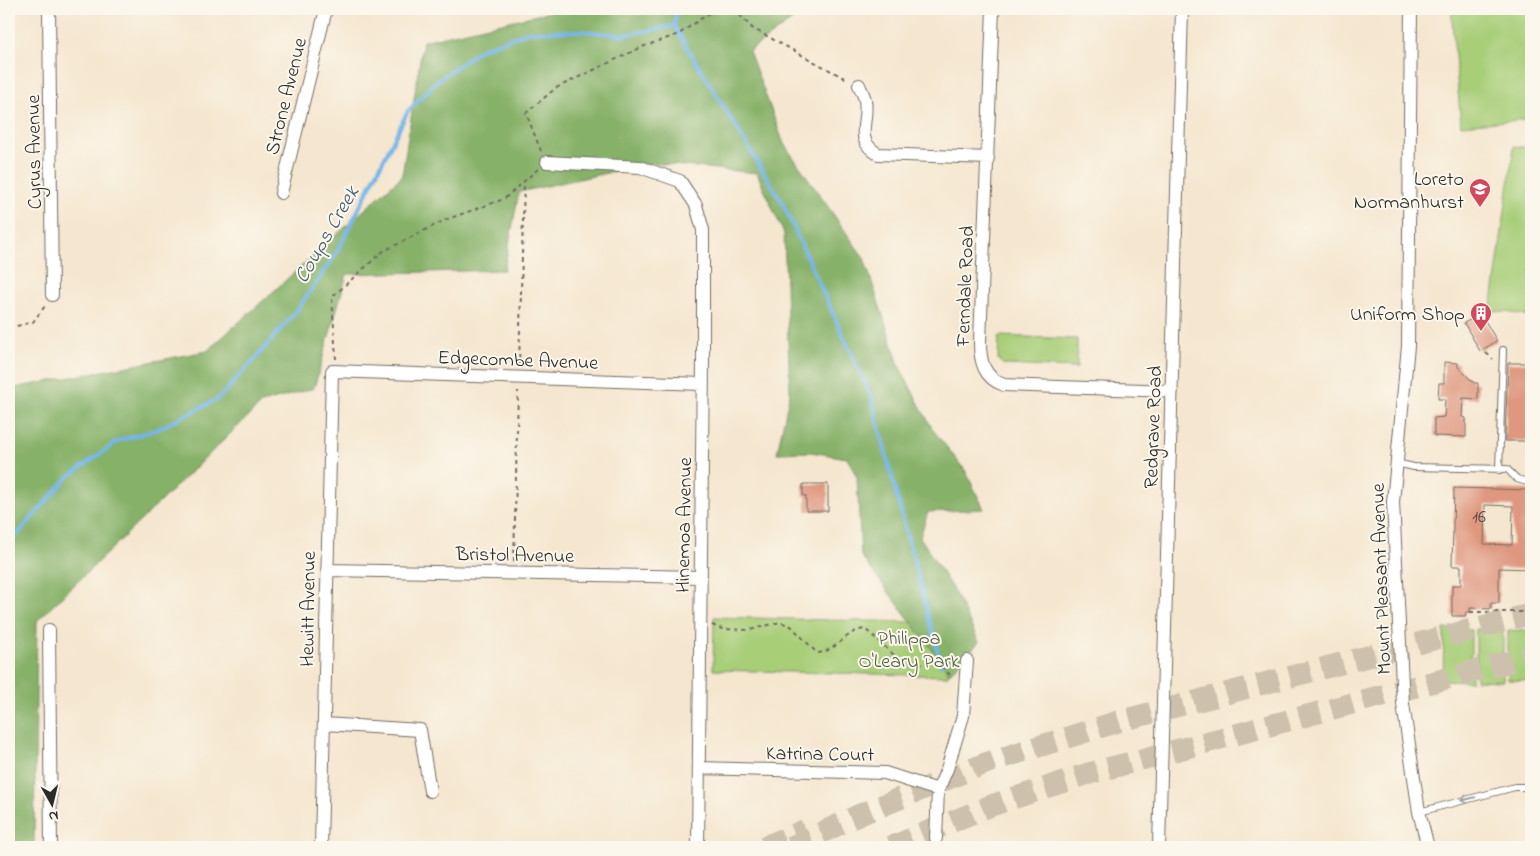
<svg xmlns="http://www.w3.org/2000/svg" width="1540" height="856" font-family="'Indie Flower',sans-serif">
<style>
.green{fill:#a8ce78;stroke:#6a7c52}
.forest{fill:#86b168;stroke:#586e4a}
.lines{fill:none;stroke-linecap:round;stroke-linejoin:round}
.stream{stroke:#73b5e8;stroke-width:4}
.building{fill:#df977f;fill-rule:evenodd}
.motorway-tunnel{stroke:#cdc1ae;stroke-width:22;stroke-dasharray:22 11;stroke-linecap:butt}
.service-casing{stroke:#726c64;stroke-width:8}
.minor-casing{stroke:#726c64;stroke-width:14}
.path{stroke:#726c64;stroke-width:2;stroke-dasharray:4 4;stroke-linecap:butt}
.service{stroke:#fff;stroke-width:6}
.minor{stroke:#fff;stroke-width:12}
.oneway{stroke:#a0a0a0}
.labels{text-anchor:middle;stroke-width:4;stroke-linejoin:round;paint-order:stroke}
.number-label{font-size:18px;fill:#584640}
.street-label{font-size:20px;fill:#2b2b2b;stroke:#fbf7ec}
.poi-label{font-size:20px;fill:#2b2b2b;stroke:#fbf7ec;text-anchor:end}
.park-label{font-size:20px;fill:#505c42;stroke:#fbf7ec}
.water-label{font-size:21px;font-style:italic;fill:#445b6d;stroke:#fbf7ec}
</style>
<rect width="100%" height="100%" fill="#fbf7ec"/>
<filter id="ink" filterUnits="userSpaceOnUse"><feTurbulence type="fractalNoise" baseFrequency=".02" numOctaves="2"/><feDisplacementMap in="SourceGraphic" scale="10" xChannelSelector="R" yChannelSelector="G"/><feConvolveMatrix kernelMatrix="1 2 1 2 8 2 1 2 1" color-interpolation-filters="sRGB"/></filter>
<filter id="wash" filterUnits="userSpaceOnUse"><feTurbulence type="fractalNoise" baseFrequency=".0096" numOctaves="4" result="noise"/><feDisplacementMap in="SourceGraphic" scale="20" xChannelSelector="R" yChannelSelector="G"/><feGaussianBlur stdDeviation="1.12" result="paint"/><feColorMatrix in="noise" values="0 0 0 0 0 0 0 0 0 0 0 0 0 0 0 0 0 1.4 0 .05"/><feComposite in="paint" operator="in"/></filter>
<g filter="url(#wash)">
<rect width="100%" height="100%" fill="#f5e6cf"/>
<path class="green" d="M 1451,9 L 1531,9 L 1531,119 L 1461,125 Z
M 1514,146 L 1531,148 L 1531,316 L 1491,310 Z
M 999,336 L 1077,339 L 1077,368 L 1004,365 L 998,360 Z
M 714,617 L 951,623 L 948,676 L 713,670 Z
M 1444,629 L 1471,630 L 1471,681 L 1443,680 Z
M 1476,629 L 1503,630 L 1503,681 L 1476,680 Z
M 1508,630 L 1531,631 L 1531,681 L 1508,680 Z"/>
<path class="forest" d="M 563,9 L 808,9 L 749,51 L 784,144 L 864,258 L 900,368 L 933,430 L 965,470 L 984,509 L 928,512 L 920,537 L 955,593 L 979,642 L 950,673 L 861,556 L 857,477 L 847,458 L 811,452 L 777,453 L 790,392 L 784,234 L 757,173 L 653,163 L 519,192 L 504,270 L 347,274 L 314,388 L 262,403 L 37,621 L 34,847 L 9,847 L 9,389 L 207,351 L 402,176 L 423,41 Z"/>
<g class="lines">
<path class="stream" d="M 674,26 L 782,202 L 871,397 L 941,665
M 9,544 L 67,478 L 118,441 L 158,429 L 218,399 L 255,359 L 298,309 L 337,252 L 408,111 L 437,81 L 481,49 L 528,32 L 580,31 L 624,35 L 674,26 L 677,9"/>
</g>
<g id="blocks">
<path class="building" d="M 1481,314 L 1497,341 L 1480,351 L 1464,323 Z
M 1444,362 L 1458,363 L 1458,367 L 1474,383 L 1478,383 L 1478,399 L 1463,398 L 1462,417 L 1466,418 L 1466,437 L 1434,436 L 1434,418 L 1444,417 L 1445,399 L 1438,399 L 1439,383 L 1444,383 Z
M 1508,363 L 1531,363 L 1531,441 L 1505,441 Z
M 803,484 L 828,484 L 828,511 L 806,511 L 806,496 L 803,496 Z
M 1454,488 L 1531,490 L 1531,569 L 1499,568 L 1499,603 L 1491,603 L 1491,609 L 1470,608 L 1470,612 L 1466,612 L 1465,616 L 1452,616 L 1452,585 L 1461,585 L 1461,566 L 1452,566 ZM 1485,505 L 1513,506 L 1512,545 L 1484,544 Z"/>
</g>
</g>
<g filter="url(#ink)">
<use href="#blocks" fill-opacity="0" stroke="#726c64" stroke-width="1"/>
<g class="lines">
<path class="motorway-tunnel" d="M 764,847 L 805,830
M 791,847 L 859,815 L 989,762 L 1120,721 L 1531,614
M 891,847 L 990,806 L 1087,774 L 1531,656"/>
<g class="service-casing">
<path id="service" d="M 1396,463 L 1414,467 L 1507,469 L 1517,479 L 1531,483
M 1499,470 L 1503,350
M 1419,812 L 1515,787 L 1531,787"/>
</g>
<g class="minor-casing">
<path id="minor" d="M 49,9 L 52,295
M 993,9 L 980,342 C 980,362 984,378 1004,385 L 1172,391
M 1411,9 L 1408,346 L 1393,502 L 1403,704 L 1419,812 L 1428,847
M 859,85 C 861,90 864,95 865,100 C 869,123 853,139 878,154 L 988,158
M 547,162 L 640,167 L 680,181 L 696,205 L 703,230 L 703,359 L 698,847
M 281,193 L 326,9
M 327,570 L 701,577
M 49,630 L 51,847
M 324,724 L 420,730 L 430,791
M 699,768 L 885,773 L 938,790
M 936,838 L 938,790 L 947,769 L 963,716 L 967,661
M 321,847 L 332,371 L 703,384
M 1159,847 L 1182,9"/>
</g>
<path class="path" d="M 734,9 L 752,28 L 848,80
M 541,151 L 526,113 L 556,88 L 642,47 L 679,34 L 715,9
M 9,328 L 33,322 L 45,306
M 1486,353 L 1493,359
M 336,359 L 332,297 L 382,252 L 445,220 L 504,199 L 538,169
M 519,366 L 524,181
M 514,561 L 518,391
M 1470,612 L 1531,612
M 712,625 L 722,629 L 750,630 L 780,622 L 791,626 L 817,653 C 837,652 846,630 865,629 L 903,663 L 941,665 L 949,674 L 954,674"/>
<use href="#service" class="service"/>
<use href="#minor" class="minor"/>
</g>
<defs><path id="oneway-shaft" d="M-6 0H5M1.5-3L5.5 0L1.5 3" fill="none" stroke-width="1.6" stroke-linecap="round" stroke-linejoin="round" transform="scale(1.25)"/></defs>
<use class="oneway" href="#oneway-shaft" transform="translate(1468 799) rotate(166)"/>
</g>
<defs>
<g id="school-pin" transform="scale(1.125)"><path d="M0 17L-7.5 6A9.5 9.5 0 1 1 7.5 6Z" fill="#d1495b" stroke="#fbf7ec"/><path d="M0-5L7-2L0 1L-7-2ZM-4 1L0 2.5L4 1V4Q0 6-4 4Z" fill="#fff"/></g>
<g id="building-pin" transform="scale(1.125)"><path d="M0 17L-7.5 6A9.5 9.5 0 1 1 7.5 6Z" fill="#d1495b" stroke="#fbf7ec"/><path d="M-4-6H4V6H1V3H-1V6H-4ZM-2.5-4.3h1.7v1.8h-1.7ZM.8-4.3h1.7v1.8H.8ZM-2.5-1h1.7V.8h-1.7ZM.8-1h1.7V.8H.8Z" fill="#fff"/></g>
</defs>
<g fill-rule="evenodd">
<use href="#school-pin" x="1480" y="189"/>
<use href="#building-pin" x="1481" y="313"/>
</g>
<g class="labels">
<g class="number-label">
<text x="1479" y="522">16</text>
</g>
<g class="street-label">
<text transform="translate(285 96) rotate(-76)" y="7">Strone Avenue</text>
<text transform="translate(33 152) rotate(-91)" y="7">Cyrus Avenue</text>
<text transform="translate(964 286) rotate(-88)" y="7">Ferndale Road</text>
<text transform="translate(518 359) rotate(2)" y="7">Edgecombe Avenue</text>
<text transform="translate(1152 427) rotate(-88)" y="7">Redgrave Road</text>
<text transform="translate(683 525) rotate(-89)" y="7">Hinemoa Avenue</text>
<text transform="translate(515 554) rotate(1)" y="7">Bristol Avenue</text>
<text transform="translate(1380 579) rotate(-92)" y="7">Mount Pleasant Avenue</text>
<text transform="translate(307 609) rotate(-89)" y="7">Hewitt Avenue</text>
<text transform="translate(820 753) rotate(1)" y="7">Katrina Court</text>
</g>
<g class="poi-label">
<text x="1464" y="185">Loreto<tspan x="1464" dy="23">Normanhurst</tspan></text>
<text x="1465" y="320">Uniform Shop</text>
</g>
<g class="park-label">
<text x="909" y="644">Philippa<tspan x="909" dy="23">O'Leary Park</tspan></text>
</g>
<g class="water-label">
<text transform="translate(326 234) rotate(-60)" y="7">Coups Creek</text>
</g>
</g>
<rect width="1540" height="856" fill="none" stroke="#fbf7ec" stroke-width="30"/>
<g transform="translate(52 804) rotate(172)" stroke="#fbf7ec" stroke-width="4" paint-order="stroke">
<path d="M0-4L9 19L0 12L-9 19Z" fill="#2b2b2b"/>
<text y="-8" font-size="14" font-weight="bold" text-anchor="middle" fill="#2b2b2b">N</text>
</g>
</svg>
